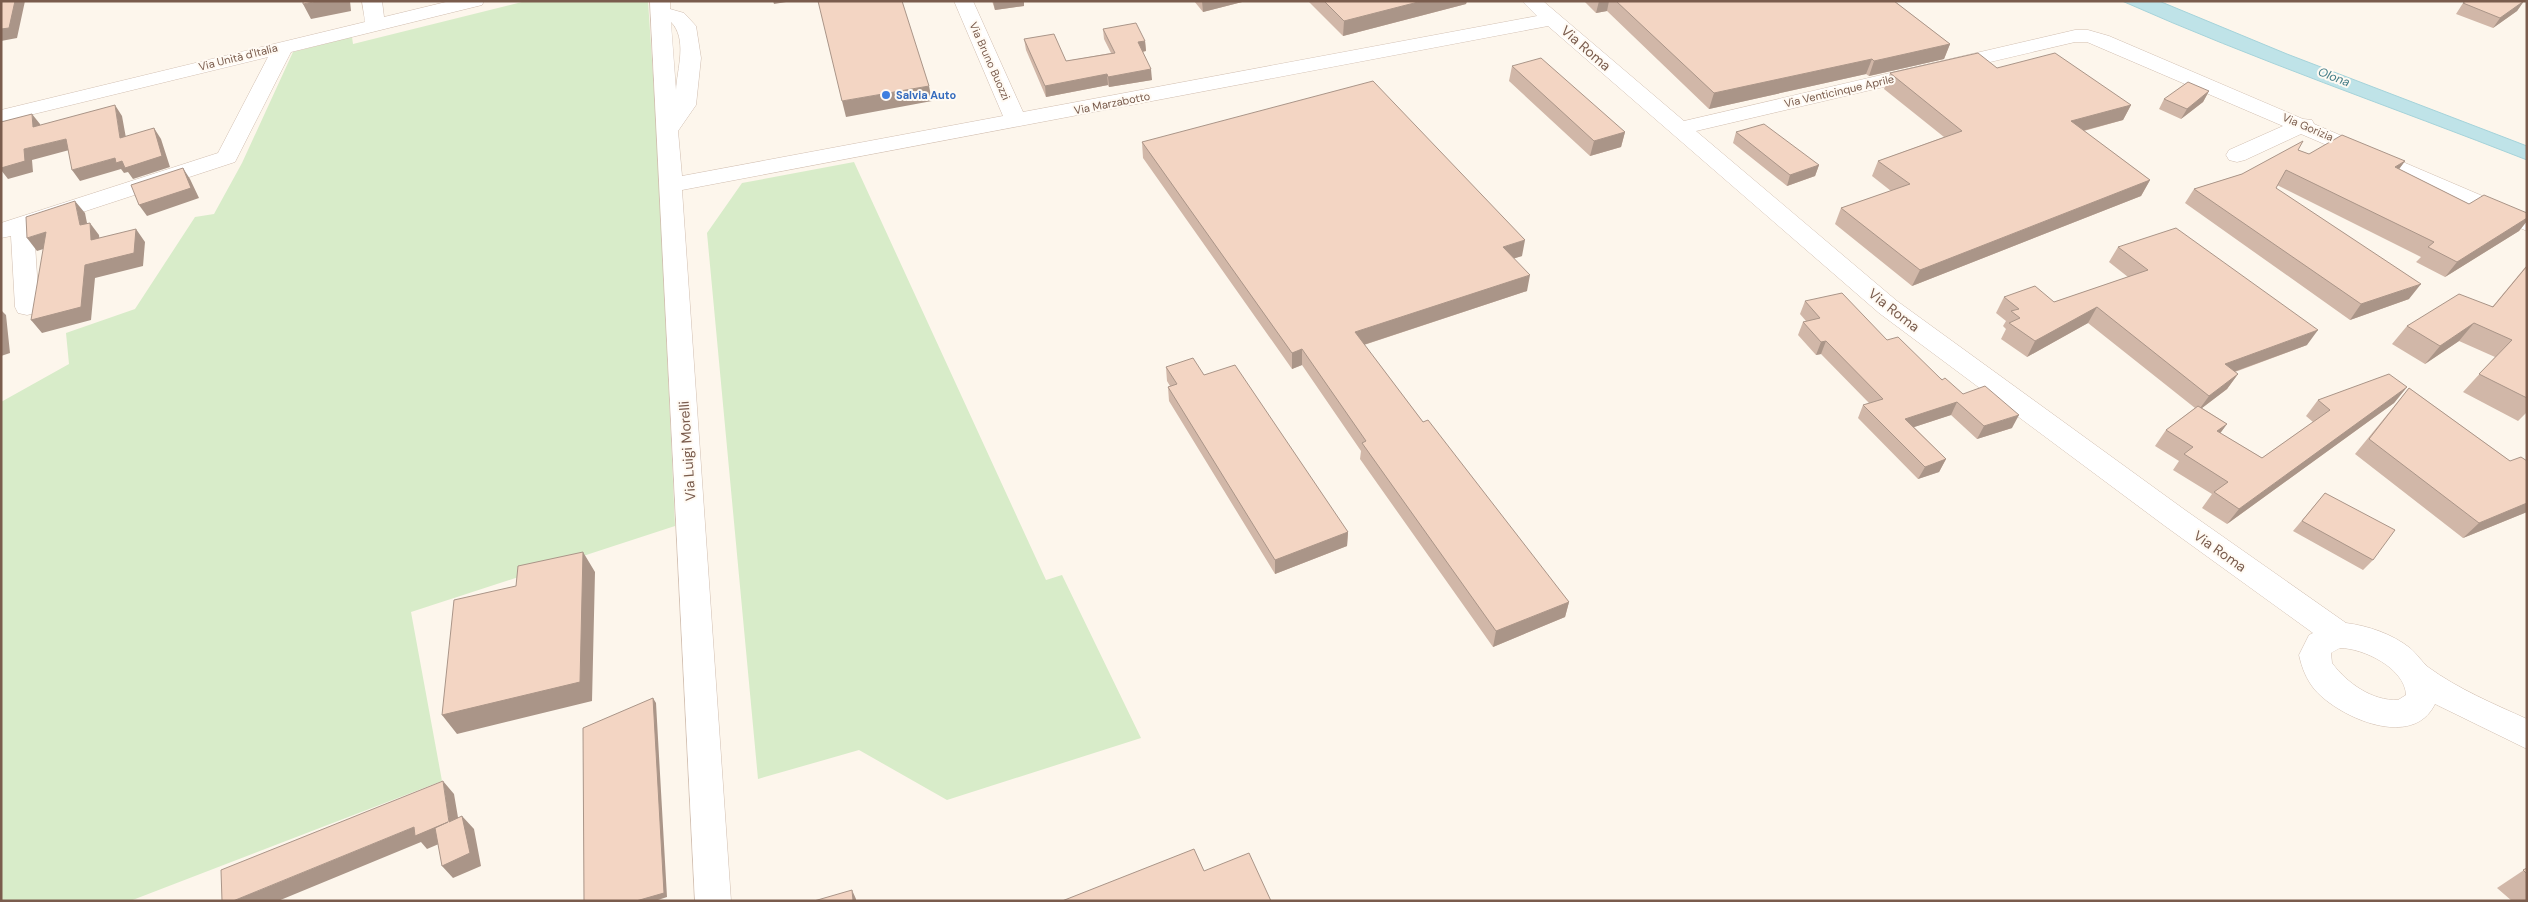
<svg xmlns="http://www.w3.org/2000/svg" width="2528" height="902" font-family="'DM Sans',sans-serif">
<style>
.green{fill:#d8ecc9}
.water{fill:#bfe3e8;stroke:#a5d3da}
.lines{fill:none;stroke-linecap:round;stroke-linejoin:round}
.minor-casing{stroke:#d1beb0;stroke-width:1}
.minor{fill:#fff;fill-rule:evenodd}
.wall{fill:#d1b7a8}
.shaded-wall{fill:#aa9588}
.building{fill:#f3d5c3;stroke:#aa9588}
.shop-dot{fill:#3f7fe0;stroke:#fffaf3;stroke-width:2}
.labels{text-anchor:middle;stroke-width:4;stroke-linejoin:round;paint-order:stroke}
.far-street-label{font-size:11px;fill:#7a5c4d;stroke:#fffaf3}
.far-shop-label{font-size:11px;font-weight:bold;fill:#366cbe;stroke:#fffaf3;text-anchor:start}
.far-water-label{font-size:12px;font-style:italic;fill:#437c86;stroke:#fffaf3}
.street-label{font-size:14px;fill:#7a5c4d;stroke:#fffaf3}
</style>
<rect width="100%" height="100%" fill="#fdf6ec"/>
<path class="green" d="M 526,1 L 648,1 L 658,150 L 675,526 L 411,612 L 442,781 L 130,901 L 1,901 L 1,402 L 69,364 L 66,333 L 135,309 L 195,217 L 214,214 L 242,163 L 293,52 L 352,37 L 353,44 Z
M 854,162 L 1046,580 L 1062,575 L 1141,738 L 947,800 L 859,750 L 758,779 L 707,233 L 742,183 Z"/>
<path class="water" d="M 2122,1 L 2159,1 L 2287,54 L 2527,146 L 2527,160 C 2392,107 2255,60 2122,1 Z"/>
<g class="lines">
<g class="minor-casing">
<path id="minor" d="M 362,1 L 382,1 L 384,17 L 450,1 L 484,1 L 482,5 L 291,52 L 235,162 L 34,228 L 39,307 L 36,313 L 27,315 L 18,313 L 15,307 L 11,236 L 1,238 L 1,223 L 218,153 L 268,57 L 1,122 L 1,110 L 365,22 Z
M 650,1 L 670,1 L 670,9 L 684,13 L 696,26 L 701,58 L 696,105 L 678,131 L 682,176 L 1003,116 L 954,1 L 973,1 L 1023,112 L 1537,16 L 1522,1 L 1543,1 L 1684,121 L 2075,30 L 2088,30 L 2109,36 L 2303,119 L 2312,120 L 2314,124 L 2527,215 L 2527,231 L 2301,134 L 2245,160 L 2237,162 L 2229,160 L 2226,155 L 2229,150 L 2283,126 L 2087,42 L 2075,42 L 1696,131 L 1897,301 L 2185,510 L 2346,623 C 2369,626 2392,634 2410,648 C 2417,654 2422,662 2428,667 C 2458,689 2494,704 2527,719 L 2527,749 L 2435,704 C 2413,750 2340,718 2315,690 C 2306,679 2302,668 2299,655 L 2309,635 L 2313,633 L 2165,526 L 1879,313 L 1548,26 L 682,190 L 731,901 L 695,901 ZM 671,22 C 688,39 677,69 676,90 ZM 2340,648 C 2363,648 2405,668 2406,695 L 2398,700 C 2372,701 2347,683 2332,663 L 2331,653 Z"/>
</g>
<use href="#minor" class="minor"/>
</g>
<path class="wall" d="M 992,1 L 1026,1 L 1024,1 L 1024,6 L 995,10 Z
M 1194,1 L 1246,1 L 1203,12 Z
M 1308,1 L 1467,1 L 1466,4 L 1343,36 Z
M 1584,1 L 1894,1 L 1950,44 L 1944,59 L 1869,76 L 1866,74 L 1709,109 L 1607,11 L 1596,13 Z
M 2524,1 L 2517,11 L 2493,28 L 2456,14 L 2463,3 Z
M 1103,29 L 1145,41 L 1146,51 L 1143,52 L 1152,80 L 1109,87 L 1108,85 L 1046,97 L 1026,50 L 1024,39 L 1066,61 L 1111,53 L 1104,39 Z
M 1512,66 L 1625,132 L 1621,147 L 1590,156 L 1509,81 Z
M 1997,68 L 2131,105 L 2123,120 L 2084,131 L 2150,180 L 2141,196 L 1912,286 L 1835,224 L 1841,208 L 1891,191 L 1872,176 L 1878,161 L 1944,137 L 1884,89 L 1890,73 Z
M 2209,91 L 2203,102 L 2181,119 L 2159,109 L 2164,99 Z
M 1736,132 L 1819,165 L 1815,176 L 1787,186 L 1733,143 Z
M 1142,142 L 1522,256 L 1514,258 L 1527,291 L 1364,345 L 1423,422 L 1569,602 L 1565,617 L 1493,647 L 1360,459 L 1361,451 L 1302,365 L 1292,369 L 1143,158 Z
M 2298,150 L 2309,154 L 2405,161 L 2399,169 L 2469,204 L 2527,213 L 2527,221 L 2519,231 L 2445,277 L 2416,262 L 2421,257 L 2277,185 L 2276,188 L 2409,299 L 2350,320 L 2185,203 L 2194,189 L 2242,174 Z
M 2118,247 L 2307,345 L 2235,372 L 2238,374 L 2227,389 L 2202,408 L 2227,424 L 2220,433 L 2262,458 L 2313,422 L 2306,416 L 2318,400 L 2407,387 L 2394,403 L 2227,524 L 2202,508 L 2212,494 L 2173,470 L 2179,461 L 2155,446 L 2166,430 L 2195,408 L 2088,323 L 2027,357 L 2001,339 L 2006,329 L 2003,326 L 2006,321 L 1996,313 L 2004,297 L 2054,302 L 2128,277 L 2109,262 Z
M 2527,265 L 2527,412 L 2518,421 L 2463,392 L 2495,357 L 2459,341 L 2425,364 L 2392,344 L 2407,326 L 2493,306 Z
M 1805,301 L 1887,340 L 1963,394 L 2012,428 L 1977,439 L 1951,415 L 1914,427 L 1946,459 L 1939,472 L 1918,479 L 1858,418 L 1863,405 L 1869,403 L 1821,354 L 1816,355 L 1798,335 L 1803,322 L 1806,321 L 1800,314 Z
M 1166,367 L 1204,375 L 1348,532 L 1347,546 L 1275,574 L 1169,401 L 1168,387 L 1170,386 L 1167,381 Z
M 2409,388 L 2510,461 L 2527,461 L 2527,512 L 2463,538 L 2355,454 Z
M 2325,493 L 2373,560 L 2363,570 L 2293,531 Z
M 2527,868 L 2527,901 L 2512,901 L 2497,888 Z"/>
<path class="shaded-wall" d="M 15,1 L 25,1 L 17,38 L 1,41 L 1,29 Z
M 319,1 L 350,1 L 351,11 L 311,19 L 303,4 Z
M 773,1 L 792,1 L 774,4 Z
M 993,1 L 1026,1 L 1024,1 L 1024,6 L 995,10 Z
M 1202,1 L 1246,1 L 1203,12 Z
M 1422,1 L 1467,1 L 1466,4 L 1343,36 L 1344,21 Z
M 1599,1 L 1609,1 L 1607,11 L 1596,13 Z
M 2524,1 L 2517,11 L 2493,28 L 2500,18 Z
M 1145,41 L 1146,51 L 1139,52 L 1138,42 Z
M 1950,44 L 1944,59 L 1869,76 L 1874,61 Z
M 1872,59 L 1866,74 L 1709,109 L 1714,93 Z
M 1151,69 L 1152,80 L 1109,87 L 1108,77 Z
M 1107,74 L 1108,85 L 1046,97 L 1045,86 Z
M 929,86 L 932,101 L 846,117 L 842,101 Z
M 2209,91 L 2203,102 L 2181,119 L 2187,109 Z
M 115,105 L 122,116 L 128,149 L 120,138 Z
M 2131,105 L 2123,120 L 2063,136 L 2071,121 Z
M 32,114 L 40,124 L 41,138 L 33,127 Z
M 154,128 L 161,139 L 170,167 L 133,179 L 128,172 L 124,173 L 121,169 L 80,181 L 72,170 L 115,158 Z
M 1625,132 L 1621,147 L 1590,156 L 1594,141 Z
M 66,139 L 73,149 L 32,160 L 33,172 L 8,179 L 1,170 L 1,168 L 24,149 Z
M 2405,161 L 2394,176 L 2395,167 Z
M 1819,165 L 1815,176 L 1787,186 L 1790,175 Z
M 183,168 L 190,179 L 199,198 L 147,216 L 139,205 Z
M 2150,180 L 2141,196 L 1912,286 L 1920,270 Z
M 75,201 L 85,213 L 90,238 L 80,225 Z
M 2527,218 L 2527,221 L 2519,231 L 2445,277 L 2457,262 Z
M 90,223 L 99,235 L 101,253 L 91,240 Z
M 136,229 L 145,242 L 143,266 L 95,278 L 91,320 L 42,333 L 31,320 L 85,265 Z
M 46,232 L 56,245 L 37,251 L 27,238 Z
M 1525,240 L 1522,256 L 1500,263 L 1503,247 Z
M 1530,275 L 1527,291 L 1354,348 L 1355,332 Z
M 2421,284 L 2409,299 L 2350,320 L 2361,304 Z
M 2097,307 L 2088,323 L 2027,357 L 2035,341 Z
M 1,310 L 6,315 L 10,353 L 1,356 Z
M 2474,323 L 2459,341 L 2425,364 L 2440,346 Z
M 2318,330 L 2307,345 L 2214,379 L 2225,364 Z
M 1826,341 L 1821,354 L 1816,355 L 1821,342 Z
M 1302,349 L 1302,365 L 1292,369 L 1292,353 Z
M 2238,374 L 2227,389 L 2198,411 L 2209,396 Z
M 2407,387 L 2394,403 L 2227,524 L 2239,509 Z
M 1957,402 L 1951,415 L 1899,432 L 1905,419 Z
M 2019,415 L 2012,428 L 1977,439 L 1984,426 Z
M 2227,424 L 2216,439 L 2217,431 Z
M 1946,459 L 1939,472 L 1918,479 L 1925,467 Z
M 2527,503 L 2527,512 L 2463,538 L 2479,523 Z
M 1348,532 L 1347,546 L 1275,574 L 1275,560 Z
M 583,552 L 595,572 L 592,701 L 457,734 L 442,715 Z
M 1569,602 L 1565,617 L 1493,647 L 1496,631 Z
M 653,698 L 656,703 L 667,897 L 655,901 L 636,901 Z
M 443,781 L 454,794 L 461,835 L 449,822 Z
M 462,816 L 474,829 L 481,866 L 453,878 L 442,866 Z
M 448,822 L 460,835 L 427,849 L 421,842 L 278,901 L 233,901 L 414,827 Z
M 852,890 L 856,899 L 856,901 L 853,901 Z"/>
<path class="building" d="M 1,1 L 15,1 L 9,28 L 1,29 Z
M 303,1 L 319,1 L 303,4 Z
M 818,1 L 902,1 L 929,86 L 842,101 Z
M 1324,1 L 1422,1 L 1344,21 Z
M 1616,1 L 1894,1 L 1950,44 L 1874,61 L 1872,59 L 1714,93 Z
M 2466,1 L 2524,1 L 2500,18 L 2463,3 Z
M 1136,23 L 1145,41 L 1138,42 L 1151,69 L 1108,77 L 1107,74 L 1045,86 L 1024,39 L 1054,34 L 1066,61 L 1115,53 L 1103,29 Z
M 1978,53 L 1997,68 L 2055,53 L 2131,105 L 2071,121 L 2150,180 L 1920,270 L 1841,208 L 1910,184 L 1878,161 L 1962,131 L 1890,73 Z
M 1541,58 L 1625,132 L 1594,141 L 1512,66 Z
M 1373,81 L 1525,240 L 1503,247 L 1530,275 L 1355,332 L 1423,422 L 1428,420 L 1569,602 L 1496,631 L 1362,443 L 1366,441 L 1302,349 L 1292,353 L 1142,142 Z
M 2188,82 L 2209,91 L 2187,109 L 2164,99 Z
M 115,105 L 120,138 L 154,128 L 162,156 L 125,168 L 122,161 L 116,163 L 115,158 L 72,170 L 66,139 L 24,149 L 25,161 L 1,168 L 1,122 L 32,114 L 33,127 Z
M 1764,124 L 1819,165 L 1790,175 L 1736,132 Z
M 2342,135 L 2405,161 L 2395,167 L 2469,204 L 2484,195 L 2527,213 L 2527,218 L 2457,262 L 2428,247 L 2434,242 L 2286,170 L 2276,188 L 2421,284 L 2361,304 L 2194,189 L 2242,174 L 2303,141 L 2298,150 L 2309,154 Z
M 183,168 L 191,188 L 139,205 L 131,185 Z
M 75,201 L 80,225 L 90,223 L 91,240 L 136,229 L 134,253 L 85,265 L 81,307 L 31,320 L 46,232 L 27,238 L 26,217 Z
M 2176,228 L 2318,330 L 2225,364 L 2238,374 L 2209,396 L 2097,307 L 2035,341 L 2009,323 L 2020,318 L 2011,311 L 2019,309 L 2004,297 L 2035,286 L 2054,302 L 2148,270 L 2118,247 Z
M 2527,266 L 2527,398 L 2479,374 L 2512,340 L 2474,323 L 2440,346 L 2407,326 L 2459,294 L 2493,307 Z
M 1842,293 L 1887,340 L 1898,337 L 1942,380 L 1945,378 L 1963,394 L 1985,386 L 2019,415 L 1984,426 L 1957,402 L 1905,419 L 1946,459 L 1925,467 L 1863,405 L 1883,399 L 1826,341 L 1821,342 L 1803,322 L 1820,318 L 1805,301 Z
M 1193,358 L 1204,375 L 1235,365 L 1348,532 L 1275,560 L 1168,387 L 1177,384 L 1166,367 Z
M 2389,374 L 2407,387 L 2239,509 L 2214,492 L 2228,482 L 2184,454 L 2193,447 L 2166,430 L 2198,406 L 2227,424 L 2217,431 L 2262,458 L 2330,410 L 2318,400 Z
M 2409,388 L 2510,461 L 2521,457 L 2527,461 L 2527,503 L 2479,523 L 2369,439 Z
M 2325,493 L 2395,530 L 2373,560 L 2302,521 Z
M 583,552 L 580,682 L 442,715 L 454,600 L 516,586 L 518,566 Z
M 653,698 L 664,893 L 636,901 L 584,901 L 583,728 Z
M 443,781 L 449,822 L 462,816 L 470,853 L 442,866 L 435,828 L 448,822 L 415,836 L 414,827 L 233,901 L 222,901 L 221,870 Z
M 1194,849 L 1204,871 L 1249,853 L 1271,901 L 1062,901 Z
M 2527,868 L 2527,874 L 2523,870 Z
M 852,890 L 853,901 L 814,901 Z"/>
<circle class="shop-dot" cx="886" cy="95" r="5"/>
<g class="labels">
<g class="far-street-label">
<text transform="translate(238 57) rotate(-14)" y="4">Via Unità d'Italia</text>
<text transform="translate(990 61) rotate(66)" y="4">Via Bruno Buozzi</text>
<text transform="translate(1839 91) rotate(-13)" y="4">Via Venticinque Aprile</text>
<text transform="translate(1112 103) rotate(-11)" y="4">Via Marzabotto</text>
<text transform="translate(2308 127) rotate(23)" y="4">Via Gorizia</text>
</g>
<g class="far-shop-label">
<text x="896" y="99">Salvia Auto</text>
</g>
<g class="far-water-label">
<text transform="translate(2334 77) rotate(21)" y="4">Olona</text>
</g>
<g class="street-label">
<text transform="translate(1586 48) rotate(41)" y="5">Via Roma</text>
<text transform="translate(1894 310) rotate(38)" y="5">Via Roma</text>
<text transform="translate(687 451) rotate(-94)" y="5">Via Luigi Morelli</text>
<text transform="translate(2220 551) rotate(35)" y="5">Via Roma</text>
</g>
</g>
<rect width="2528" height="902" fill="none" stroke="#7a5c4d" stroke-width="5"/>
</svg>
